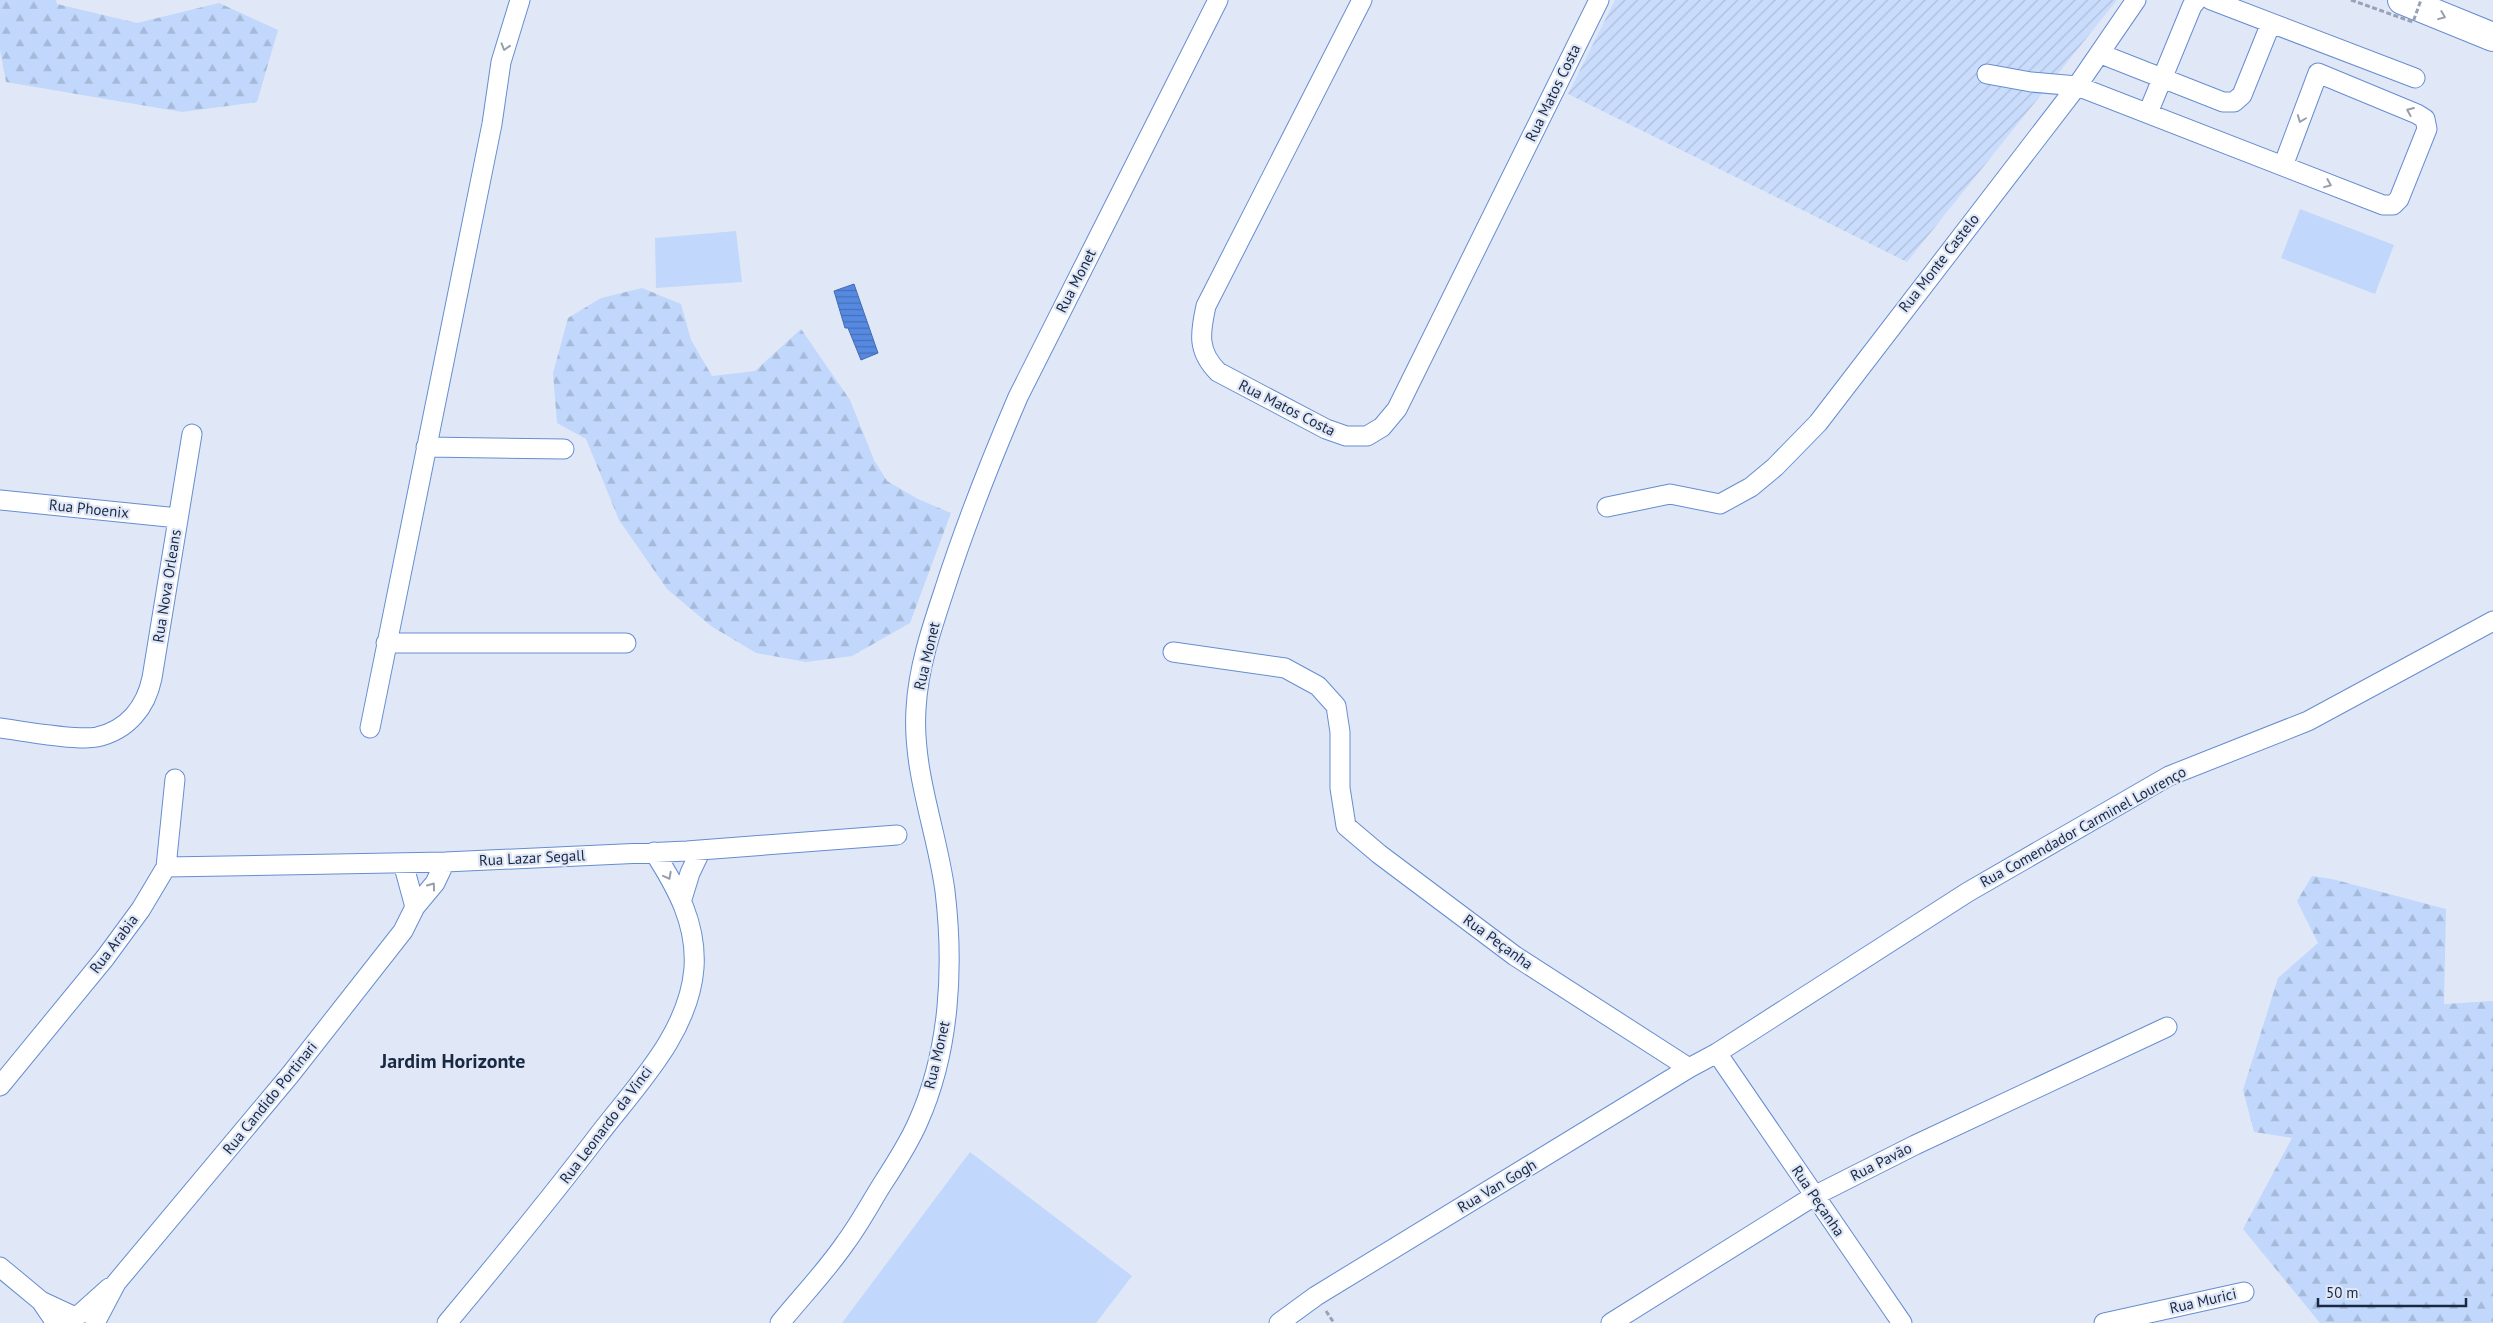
<svg xmlns="http://www.w3.org/2000/svg" width="2493" height="1323" font-family="'PT Sans',sans-serif">
<style>
.industrial{fill:url(#industrial-furrows)}
.forest{fill:url(#forest-firs)}
.garden{fill:#c1d7fb}
.water{fill:url(#water-rules);stroke:#446cb2}
.lines{fill:none;stroke-linecap:round;stroke-linejoin:round}
.minor-casing{stroke:#668dd0;stroke-width:21}
.highway-casing{stroke:#668dd0;stroke-width:30}
.path{stroke:#97a2b6;stroke-width:3;stroke-dasharray:5 2.5;stroke-linecap:butt}
.minor{stroke:#fff;stroke-width:19}
.highway{stroke:#fff;stroke-width:28}
.path-bridge{stroke:#97a2b6;stroke-width:3;stroke-dasharray:5 2.5;stroke-linecap:butt}
.oneway{stroke:#989fab}
.labels{text-anchor:middle;stroke-width:4.5;stroke-linejoin:round;paint-order:stroke}
.street-label{font-size:15px;fill:#192944;stroke:#e0e8f7}
.district-label{font-size:20px;font-weight:bold;fill:#192944;stroke:#e0e8f7}
</style>
<defs>
<pattern id="industrial-furrows" width="10" height="10" patternUnits="userSpaceOnUse" patternTransform="scale(1.25)"><rect width="10" height="10" fill="#cadcfc"/><path d="M-1 1l2-2M0 10L10 0M9 11l2-2" fill="none" stroke="#adbdd9"/></pattern>
<pattern id="forest-firs" width="22" height="20" patternUnits="userSpaceOnUse" patternTransform="scale(1.25)"><rect width="22" height="20" fill="#c1d7fb"/><path d="M5 1l3.5 6h-7zM16 11l3.5 6h-7z" fill="#a5b9d8"/></pattern>
<pattern id="water-rules" width="6" height="5" patternUnits="userSpaceOnUse" patternTransform="scale(1.25)"><rect width="6" height="5" fill="#5689e1"/><path d="M0 2.5h6" fill="none" stroke="#4670b8"/></pattern>
</defs>
<rect width="100%" height="100%" fill="#e0e8f7"/>
<path class="industrial" d="M 1615,0 L 2117,0 L 1907,262 L 1568,94 Z"/>
<path class="forest" d="M 0,0 L 56,0 L 57,4 L 137,23 L 219,3 L 278,30 L 257,102 L 182,112 L 6,82 L 0,50 Z
M 642,288 L 681,304 L 691,340 L 712,376 L 755,371 L 801,329 L 850,400 L 874,460 L 887,481 L 918,499 L 951,513 L 910,623 L 852,656 L 806,662 L 756,653 L 711,626 L 667,589 L 619,520 L 586,439 L 557,423 L 553,373 L 568,318 L 601,298 Z
M 2312,876 L 2332,879 L 2446,909 L 2444,1004 L 2493,1001 L 2493,1323 L 2320,1323 L 2243,1229 L 2292,1138 L 2254,1132 L 2243,1090 L 2278,978 L 2318,943 L 2297,901 Z"/>
<path class="garden" d="M 2300,209 L 2394,245 L 2375,294 L 2281,258 Z
M 736,231 L 742,282 L 656,288 L 655,238 Z
M 970,1152 L 1132,1276 L 1096,1323 L 842,1323 Z"/>
<path class="water" d="M 854,284 L 878,353 L 861,360 L 848,328 L 845,328 L 834,291 Z"/>
<g class="lines">
<g class="minor-casing">
<path id="minor" d="M 1362,0 L 1206,306 C 1200,333 1197,351 1218,372 L 1326,429 L 1346,436 L 1367,436 L 1382,427 L 1397,409 L 1599,0
M 2211,0 L 2415,78
M 2101,54 L 2223,102 L 2234,102 L 2242,95 L 2271,23
M 1987,74 L 2031,82 L 2077,86 L 2383,205 L 2393,205 L 2399,199 L 2427,129 L 2425,119 L 2417,114 L 2318,73 L 2283,166
M 2148,113 L 2192,6 L 2197,0
M 426,447 L 564,449
M 0,500 L 178,518
M 1607,507 L 1670,494 L 1720,504 L 1751,487 L 1775,467 L 1818,423 L 2077,86 L 2136,0
M 386,643 L 626,643
M 1173,652 L 1285,668 L 1318,686 L 1336,706 L 1340,732 L 1340,788 L 1346,826 L 1379,854 L 1515,956 L 1689,1068
M 0,728 C 23,731 77,741 97,737 C 128,730 146,707 152,678 L 192,434
M 370,728 L 492,124 L 501,62 L 520,0
M 403,863 L 415,907
M 166,867 L 445,862 L 687,851 L 897,835
M 682,899 L 690,873 L 701,850
M 1717,1053 L 1902,1323
M 0,1086 L 105,958 L 141,909 L 166,867 L 175,779
M 0,1267 L 41,1301 L 56,1323
M 41,1301 L 71,1315
M 80,1314 L 109,1288
M 95,1323 L 116,1283 L 290,1075 L 403,931 L 415,907 L 435,883 L 445,862
M 447,1323 C 498,1262 549,1200 597,1137 C 635,1087 689,1034 694,968 C 697,924 677,888 654,852
M 780,1323 C 802,1296 827,1270 846,1242 C 860,1223 871,1202 883,1183 C 896,1163 909,1143 918,1122 C 950,1051 954,967 945,891 C 937,831 912,771 916,709 C 918,668 932,627 945,588 C 966,523 991,460 1018,397 L 1218,0
M 1279,1323 L 1316,1296 L 1689,1068 L 1717,1053 L 1968,892 L 2169,776 L 2308,721 L 2493,621
M 1611,1323 L 1814,1196 L 1915,1145 L 2167,1027
M 2104,1323 L 2244,1292"/>
</g>
<g class="highway-casing">
<path id="highway" d="M 2402,0 L 2493,37"/>
</g>
<path class="path" d="M 1326,1311 L 1334,1323"/>
<use href="#minor" class="minor"/>
<use href="#highway" class="highway"/>
<path class="path-bridge" d="M 2351,0 L 2413,22 L 2421,0"/>
</g>
<defs><path id="oneway-chevron" d="M-2-3.5L2.5 0L-2 3.5" fill="none" stroke-width="1.6" stroke-linecap="round" stroke-linejoin="round" transform="scale(1.25)"/></defs>
<g class="oneway">
<use href="#oneway-chevron" transform="translate(2442 16) rotate(22)"/>
<use href="#oneway-chevron" transform="translate(505 47) rotate(107)"/>
<use href="#oneway-chevron" transform="translate(2410 111) rotate(-157)"/>
<use href="#oneway-chevron" transform="translate(2301 119) rotate(111)"/>
<use href="#oneway-chevron" transform="translate(2328 184) rotate(22)"/>
<use href="#oneway-chevron" transform="translate(668 876) rotate(62)"/>
<use href="#oneway-chevron" transform="translate(432 886) rotate(-54)"/>
</g>
<g class="labels">
<g class="street-label">
<text transform="translate(1553 93) rotate(-64)" y="5">Rua Matos Costa</text>
<text transform="translate(1939 263) rotate(-52)" y="5">Rua Monte Castelo</text>
<text transform="translate(1076 281) rotate(-63)" y="5">Rua Monet</text>
<text transform="translate(1287 408) rotate(27)" y="5">Rua Matos Costa</text>
<text transform="translate(89 509) rotate(6)" y="5">Rua Phoenix</text>
<text transform="translate(167 586) rotate(-81)" y="5">Rua Nova Orleans</text>
<text transform="translate(927 656) rotate(-77)" y="5">Rua Monet</text>
<text transform="translate(2083 827) rotate(-29)" y="5">Rua Comendador Carminel Lourenço</text>
<text transform="translate(532 858) rotate(-3)" y="5">Rua Lazar Segall</text>
<text transform="translate(1498 942) rotate(36)" y="5">Rua Peçanha</text>
<text transform="translate(114 944) rotate(-53)" y="5">Rua Arabia</text>
<text transform="translate(937 1055) rotate(-77)" y="5">Rua Monet</text>
<text transform="translate(270 1098) rotate(-51)" y="5">Rua Candido Portinari</text>
<text transform="translate(606 1125) rotate(-53)" y="5">Rua Leonardo da Vinci</text>
<text transform="translate(1881 1162) rotate(-27)" y="5">Rua Pavão</text>
<text transform="translate(1497 1186) rotate(-31)" y="5">Rua Van Gogh</text>
<text transform="translate(1818 1201) rotate(56)" y="5">Rua Peçanha</text>
<text transform="translate(2203 1301) rotate(-13)" y="5">Rua Murici</text>
</g>
<g class="district-label">
<text x="453" y="1068">Jardim Horizonte</text>
</g>
</g>
<path d="M2318 1298v8h148v-8" fill="none" stroke="#192944" stroke-width="2.5"/>
<text x="2326" y="1298" font-size="15" fill="#192944" stroke="#e0e8f7" stroke-width="4" paint-order="stroke">50 m</text>
</svg>
